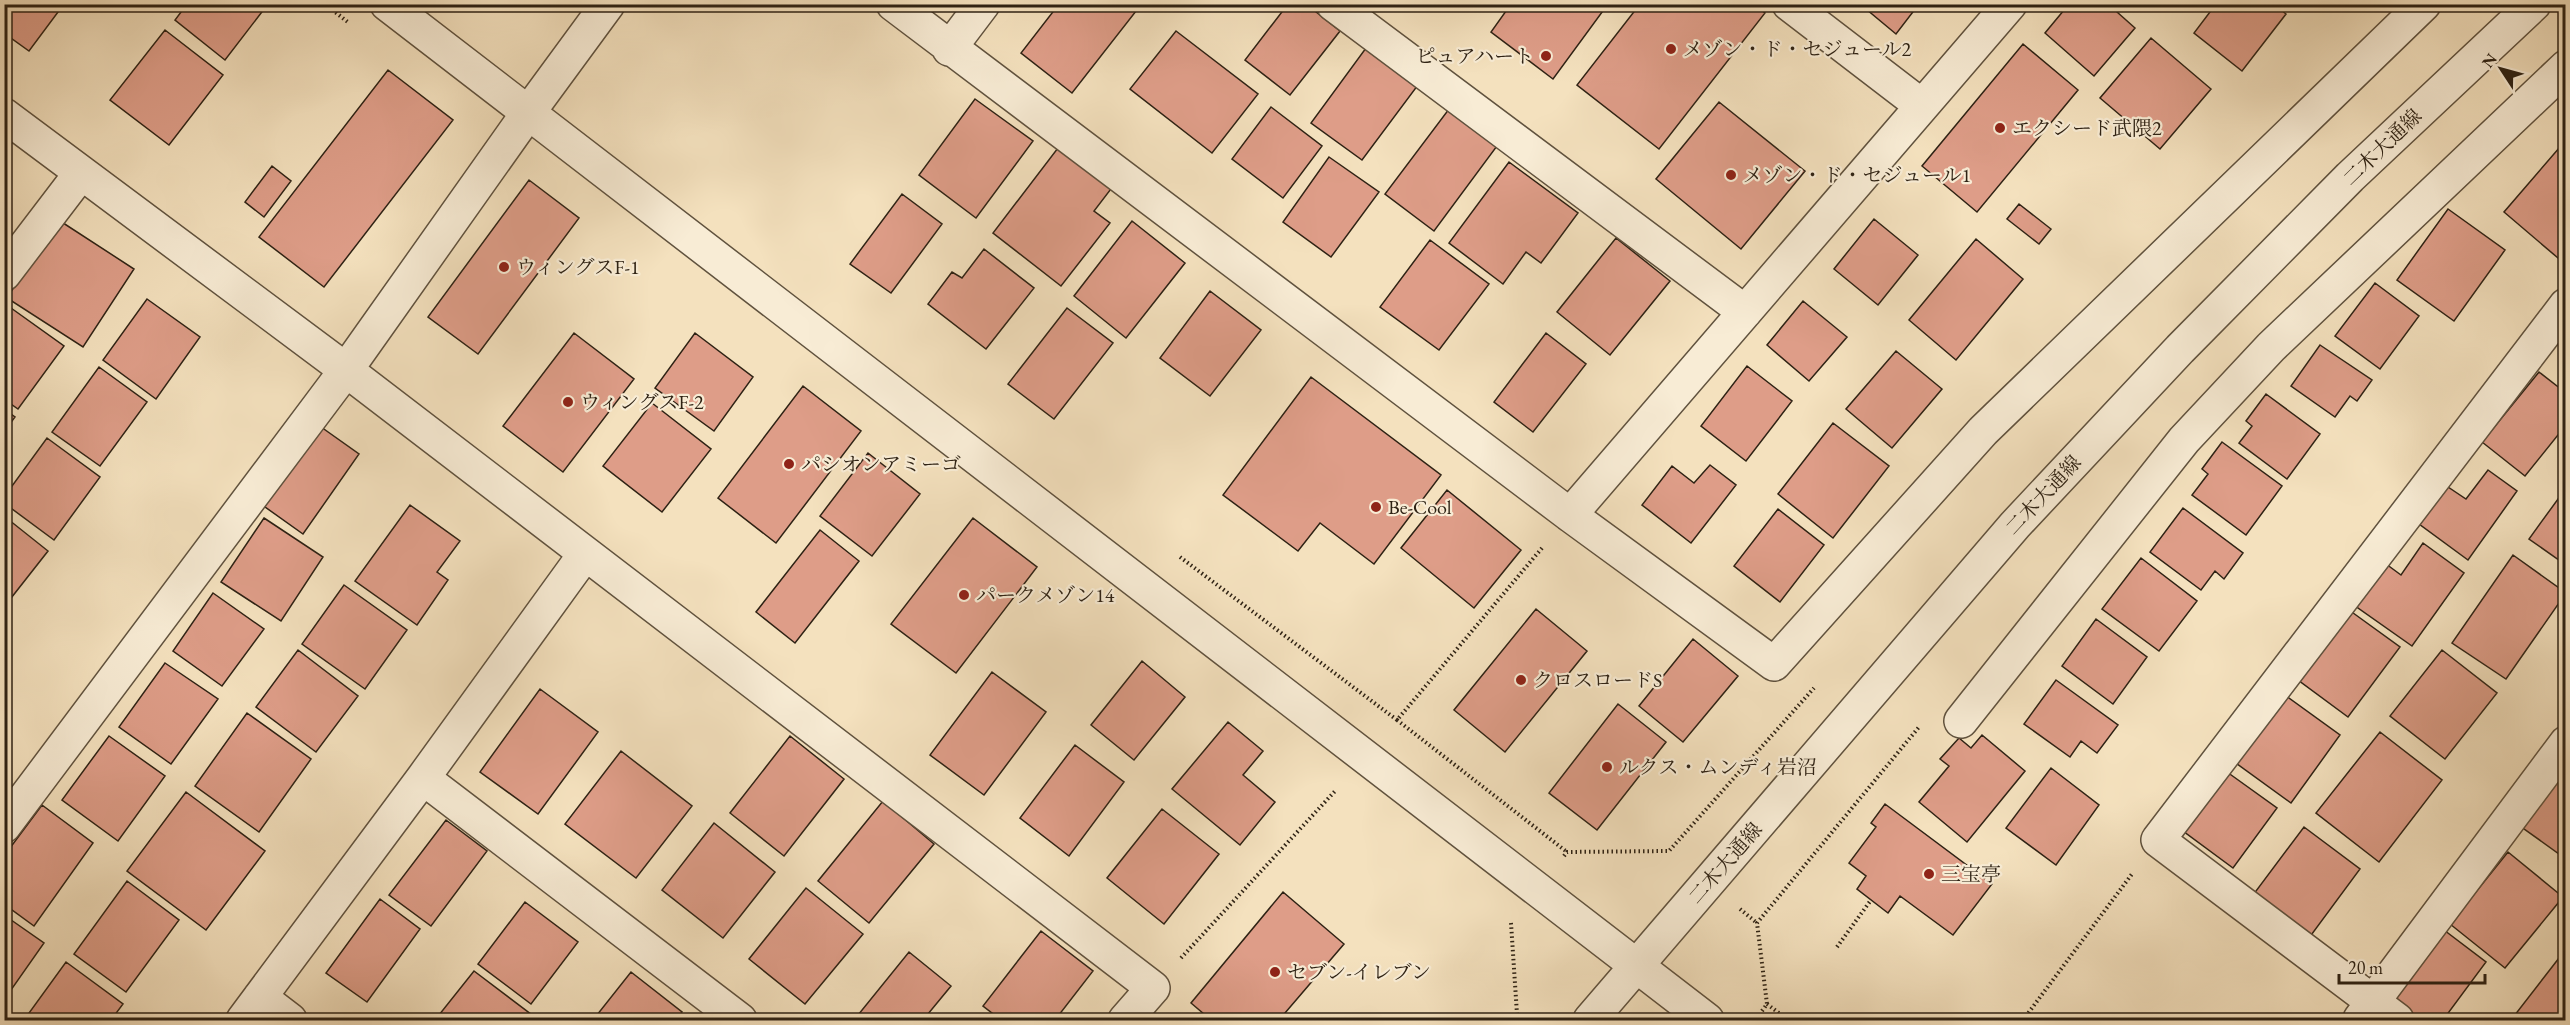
<svg xmlns="http://www.w3.org/2000/svg" width="2570" height="1025" font-family="'EB Garamond','Noto Serif JP',serif">
<style>
.building{fill:#de9d88;stroke:#2e2214;stroke-width:1.5}
.lines{fill:none;stroke-linecap:round;stroke-linejoin:round}
.minor-casing{stroke:#60523e;stroke-width:36}
.tertiary-casing{stroke:#60523e;stroke-width:36}
.path{stroke:#2e2214;stroke-width:4;stroke-dasharray:1.5 3;stroke-linecap:butt}
.minor{stroke:#f8ecd5;stroke-width:33}
.tertiary{stroke:#f8ecd5;stroke-width:33}
.poi-dot{fill:#8f2418;stroke:#f8ecd5;stroke-width:2}
.labels{text-anchor:middle;stroke-width:4.5;stroke-linejoin:round;paint-order:stroke}
.poi-label{font-size:20px;fill:#2e2214;stroke:#f8ecd5;text-anchor:start}
.street-label{font-size:20px;fill:#2e2214;stroke:#f8ecd5}
</style>
<rect width="100%" height="100%" fill="#f4e1be"/>
<filter id="stains"><feTurbulence type="fractalNoise" baseFrequency=".00333" numOctaves="4"/><feColorMatrix values="0 0 0 0 .2 0 0 0 0 .09 0 0 0 0 .02 0 0 0 .5 -.17"/></filter>
<radialGradient id="worn" r=".72"><stop offset=".6" stop-color="#630" stop-opacity="0"/><stop offset="1" stop-color="#630" stop-opacity=".3"/></radialGradient>
<path class="building" d="M 4,4 L 64,4 L 29,51 L 4,33 Z
M 187,4 L 268,4 L 225,60 L 175,20 Z
M 1059,4 L 1140,6 L 1072,93 L 1021,53 Z
M 1288,4 L 1306,4 L 1340,31 L 1290,95 L 1245,60 Z
M 1511,4 L 1608,4 L 1553,79 L 1491,32 Z
M 1640,4 L 1753,4 L 1765,13 L 1659,149 L 1577,85 Z
M 1860,4 L 1919,4 L 1896,34 Z
M 2069,4 L 2108,4 L 2135,28 L 2094,76 L 2045,33 Z
M 2216,4 L 2274,4 L 2286,14 L 2242,71 L 2194,33 Z
M 165,30 L 223,75 L 169,145 L 110,100 Z
M 1176,31 L 1258,94 L 1212,153 L 1130,89 Z
M 2151,38 L 2211,89 L 2160,149 L 2100,98 Z
M 2023,44 L 2078,90 L 1977,212 L 1922,166 Z
M 1366,48 L 1418,85 L 1362,160 L 1311,123 Z
M 388,70 L 453,120 L 324,287 L 259,237 Z
M 975,99 L 1033,141 L 976,218 L 919,175 Z
M 1719,102 L 1805,171 L 1741,249 L 1656,179 Z
M 1271,107 L 1322,146 L 1283,198 L 1232,159 Z
M 1449,109 L 1497,146 L 1434,231 L 1385,194 Z
M 2566,140 L 2566,249 L 2558,258 L 2504,212 Z
M 1061,144 L 1114,185 L 1094,211 L 1110,223 L 1061,286 L 993,233 Z
M 1329,157 L 1379,192 L 1331,257 L 1283,222 Z
M 1509,162 L 1578,213 L 1541,263 L 1526,252 L 1503,284 L 1449,243 Z
M 272,166 L 291,181 L 264,217 L 245,202 Z
M 529,180 L 579,218 L 478,354 L 428,317 Z
M 902,194 L 942,224 L 891,293 L 850,264 Z
M 2019,204 L 2051,229 L 2039,244 L 2007,219 Z
M 2448,209 L 2505,250 L 2454,321 L 2397,280 Z
M 57,219 L 134,269 L 83,347 L 7,298 Z
M 1874,219 L 1918,255 L 1878,305 L 1834,269 Z
M 1132,221 L 1185,263 L 1126,338 L 1074,296 Z
M 1616,238 L 1670,281 L 1610,355 L 1557,312 Z
M 1976,239 L 2023,279 L 1956,360 L 1909,320 Z
M 1430,240 L 1489,284 L 1439,350 L 1380,307 Z
M 984,249 L 1034,288 L 986,349 L 928,304 L 952,272 L 962,278 Z
M 2375,283 L 2419,316 L 2380,369 L 2335,336 Z
M 1210,291 L 1261,330 L 1210,396 L 1160,358 Z
M 147,299 L 200,337 L 156,399 L 103,360 Z
M 1803,301 L 1847,337 L 1809,381 L 1767,345 Z
M 4,303 L 64,346 L 18,409 L 4,399 Z
M 1067,308 L 1113,343 L 1054,419 L 1008,384 Z
M 574,333 L 634,379 L 563,472 L 503,426 Z
M 695,333 L 753,377 L 714,431 L 655,388 Z
M 1546,333 L 1586,364 L 1533,432 L 1494,402 Z
M 2320,345 L 2372,380 L 2357,401 L 2350,396 L 2335,417 L 2291,386 Z
M 1896,351 L 1942,389 L 1892,448 L 1846,409 Z
M 1747,366 L 1792,401 L 1746,461 L 1701,426 Z
M 99,367 L 147,402 L 100,466 L 52,432 Z
M 2539,372 L 2566,393 L 2566,425 L 2525,476 L 2482,442 Z
M 1311,377 L 1441,475 L 1374,564 L 1320,523 L 1298,551 L 1223,495 Z
M 803,386 L 861,431 L 776,543 L 718,498 Z
M 2266,394 L 2320,434 L 2287,479 L 2239,443 L 2252,426 L 2246,421 Z
M 652,403 L 711,449 L 662,512 L 603,466 Z
M 4,409 L 15,417 L 4,432 Z
M 314,422 L 359,454 L 303,534 L 258,502 Z
M 1833,423 L 1889,466 L 1833,538 L 1778,494 Z
M 47,438 L 100,477 L 54,540 L 4,503 L 4,497 Z
M 2222,442 L 2282,486 L 2246,535 L 2192,495 L 2208,474 L 2202,469 Z
M 868,453 L 920,494 L 872,556 L 820,516 Z
M 1710,465 L 1736,485 L 1691,543 L 1642,505 L 1672,466 L 1694,483 Z
M 2488,470 L 2517,491 L 2468,560 L 2415,521 L 2442,483 L 2466,499 Z
M 2566,488 L 2566,565 L 2529,539 Z
M 1447,490 L 1521,550 L 1474,608 L 1401,548 Z
M 410,505 L 460,541 L 437,572 L 448,580 L 417,625 L 355,581 Z
M 2183,508 L 2243,553 L 2224,579 L 2215,571 L 2201,590 L 2150,552 Z
M 1778,509 L 1824,545 L 1780,602 L 1734,566 Z
M 4,516 L 48,551 L 4,607 Z
M 264,518 L 323,557 L 281,621 L 221,582 Z
M 973,518 L 1037,567 L 956,673 L 891,624 Z
M 820,530 L 859,561 L 795,643 L 756,612 Z
M 2423,543 L 2464,573 L 2412,646 L 2351,603 L 2382,561 L 2401,575 Z
M 2513,555 L 2566,593 L 2506,679 L 2452,643 Z
M 2141,558 L 2197,601 L 2159,651 L 2102,609 Z
M 344,585 L 407,630 L 365,689 L 302,644 Z
M 213,593 L 264,629 L 222,686 L 173,651 Z
M 1536,609 L 1587,651 L 1505,752 L 1454,710 Z
M 2349,610 L 2400,647 L 2348,717 L 2298,680 Z
M 2096,619 L 2147,657 L 2113,704 L 2062,666 Z
M 1693,639 L 1738,676 L 1683,742 L 1639,706 Z
M 298,650 L 358,696 L 316,752 L 256,707 Z
M 2442,650 L 2497,693 L 2445,759 L 2390,716 Z
M 1142,661 L 1185,697 L 1134,760 L 1091,725 Z
M 165,663 L 218,699 L 171,764 L 119,727 Z
M 992,672 L 1046,712 L 984,795 L 930,755 Z
M 2056,680 L 2118,725 L 2097,753 L 2081,741 L 2070,757 L 2024,724 Z
M 540,689 L 598,732 L 538,814 L 480,772 Z
M 2282,693 L 2340,735 L 2291,803 L 2233,761 Z
M 1618,704 L 1666,742 L 1597,830 L 1549,793 Z
M 247,713 L 311,759 L 259,832 L 195,786 Z
M 1228,722 L 1263,751 L 1243,775 L 1275,802 L 1240,845 L 1172,789 Z
M 2380,732 L 2442,780 L 2379,862 L 2316,813 Z
M 1982,735 L 2025,771 L 1967,842 L 1919,802 L 1949,766 L 1940,759 L 1959,738 L 1971,748 Z
M 109,736 L 165,776 L 118,841 L 62,800 Z
M 790,736 L 844,779 L 784,856 L 730,813 Z
M 1075,745 L 1124,782 L 1069,856 L 1020,818 Z
M 621,751 L 692,806 L 636,878 L 565,824 Z
M 2566,763 L 2566,859 L 2520,826 Z
M 2051,768 L 2099,805 L 2056,865 L 2006,828 Z
M 2227,772 L 2277,808 L 2233,868 L 2183,831 Z
M 186,792 L 265,851 L 206,930 L 127,871 Z
M 883,801 L 934,844 L 869,923 L 818,881 Z
M 1885,804 L 1992,884 L 1953,935 L 1900,896 L 1888,913 L 1857,889 L 1866,876 L 1849,863 L 1876,827 L 1871,823 Z
M 42,805 L 93,843 L 34,926 L 4,904 L 4,856 Z
M 1162,809 L 1219,854 L 1164,924 L 1107,878 Z
M 446,820 L 487,851 L 431,926 L 389,895 Z
M 714,823 L 775,872 L 723,938 L 662,890 Z
M 2304,827 L 2360,869 L 2309,938 L 2253,895 Z
M 2508,852 L 2563,897 L 2505,968 L 2450,924 Z
M 127,881 L 179,920 L 126,992 L 74,954 Z
M 806,888 L 863,934 L 805,1004 L 749,959 Z
M 1283,892 L 1344,944 L 1279,1020 L 1211,1020 L 1191,1003 Z
M 380,899 L 420,929 L 367,1002 L 326,973 Z
M 525,902 L 578,942 L 531,1004 L 478,964 Z
M 4,915 L 44,943 L 4,1000 Z
M 2440,927 L 2486,962 L 2443,1020 L 2421,1020 L 2388,995 Z
M 1041,931 L 1093,971 L 1055,1020 L 1001,1020 L 983,1006 Z
M 2566,949 L 2566,1020 L 2511,1020 Z
M 909,952 L 951,986 L 923,1020 L 854,1020 Z
M 66,962 L 123,1004 L 111,1020 L 24,1020 Z
M 474,971 L 532,1015 L 528,1020 L 435,1020 Z
M 631,972 L 682,1012 L 676,1020 L 593,1020 Z"/>
<g class="lines">
<g class="minor-casing">
<path id="minor" d="M 893,4 L 1570,515 L 1774,664 L 1983,431 L 2424,4
M 1333,4 L 1745,312
M 1789,4 L 1922,106
M 949,49 L 983,4
M 4,115 L 346,370 L 1153,988 L 1125,1020
M 4,274 L 81,173
M 1570,515 L 2010,4
M 1961,721 L 2184,440 L 2271,347 L 2566,67
M 423,778 L 740,1020
M 4,826 L 346,370 L 528,113 L 608,4
M 260,997 L 290,1020
M 2360,1019 L 2566,743
M 243,1020 L 423,778 L 585,554
M 2397,1020 L 2158,840 L 2566,305"/>
</g>
<g class="tertiary-casing">
<path id="tertiary" d="M 387,4 L 1707,1020
M 1590,1020 L 2015,525 L 2180,349 L 2350,177 L 2534,4"/>
</g>
<path class="path" d="M 325,4 L 349,23
M 1542,548 L 1397,720 L 1567,852
M 1180,557 L 1397,720
M 1564,856 L 1567,852 L 1669,851 L 1814,688
M 1740,909 L 1757,923
M 1511,923 L 1517,1014 L 1525,1020
M 1837,947 L 1871,900
M 1181,958 L 1336,790
M 1767,1004 L 1788,1020
M 1762,1011 L 1767,1004 L 1757,923 L 1919,727
M 2023,1020 L 2132,874"/>
<use href="#minor" class="minor"/>
<use href="#tertiary" class="tertiary"/>
</g>
<g class="poi-dot">
<circle cx="1671" cy="49" r="6"/>
<circle cx="1546" cy="56" r="6"/>
<circle cx="2000" cy="128" r="6"/>
<circle cx="1731" cy="175" r="6"/>
<circle cx="504" cy="267" r="6"/>
<circle cx="568" cy="402" r="6"/>
<circle cx="789" cy="464" r="6"/>
<circle cx="1376" cy="507" r="6"/>
<circle cx="964" cy="595" r="6"/>
<circle cx="1521" cy="680" r="6"/>
<circle cx="1607" cy="767" r="6"/>
<circle cx="1929" cy="874" r="6"/>
<circle cx="1275" cy="972" r="6"/>
</g>
<g class="labels">
<g class="poi-label">
<text x="1683" y="56">メゾン・ド・セジュール2</text>
<text x="1534" y="63" text-anchor="end">ピュアハート</text>
<text x="2012" y="135">エクシード武隈2</text>
<text x="1743" y="182">メゾン・ド・セジュール1</text>
<text x="516" y="274">ウィングスF-1</text>
<text x="580" y="409">ウィングスF-2</text>
<text x="801" y="471">パシオンアミーゴ</text>
<text x="1388" y="514">Be-Cool</text>
<text x="976" y="602">パークメゾン14</text>
<text x="1533" y="687">クロスロードS</text>
<text x="1619" y="774">ルクス・ムンディ岩沼</text>
<text x="1941" y="881">三宝亭</text>
<text x="1287" y="979">セブン-イレブン</text>
</g>
<g class="street-label">
<text transform="translate(2382 147) rotate(-44)" y="7">二木大通線</text>
<text transform="translate(2043 495) rotate(-47)" y="7">二木大通線</text>
<text transform="translate(1725 863) rotate(-49)" y="7">二木大通線</text>
</g>
</g>
<rect width="2570" height="1025" fill="none" stroke="#f4e1be" stroke-width="24"/>
<rect x="6" y="6" width="2558" height="1013" fill="none" stroke="#2e2214" stroke-width="3"/>
<rect x="12" y="12" width="2546" height="1001" fill="none" stroke="#2e2214" stroke-width="1.5"/>
<g transform="translate(2501 69) rotate(306)" stroke="#f8ecd5" stroke-width="4.5" paint-order="stroke">
<path d="M0-4.5L10 22L0 15L-10 22Z" fill="#2e2214"/>
<text y="-9" font-size="16" font-weight="bold" text-anchor="middle" fill="#2e2214">N</text>
</g>
<path d="M2339 974v9h146v-9" fill="none" stroke="#2e2214" stroke-width="3"/>
<text x="2348" y="974" font-size="18" fill="#2e2214" stroke="#f8ecd5" stroke-width="4.5" paint-order="stroke">20 m</text>
<rect width="100%" height="100%" filter="url(#stains)"/>
<rect width="100%" height="100%" fill="url(#worn)"/>
</svg>
